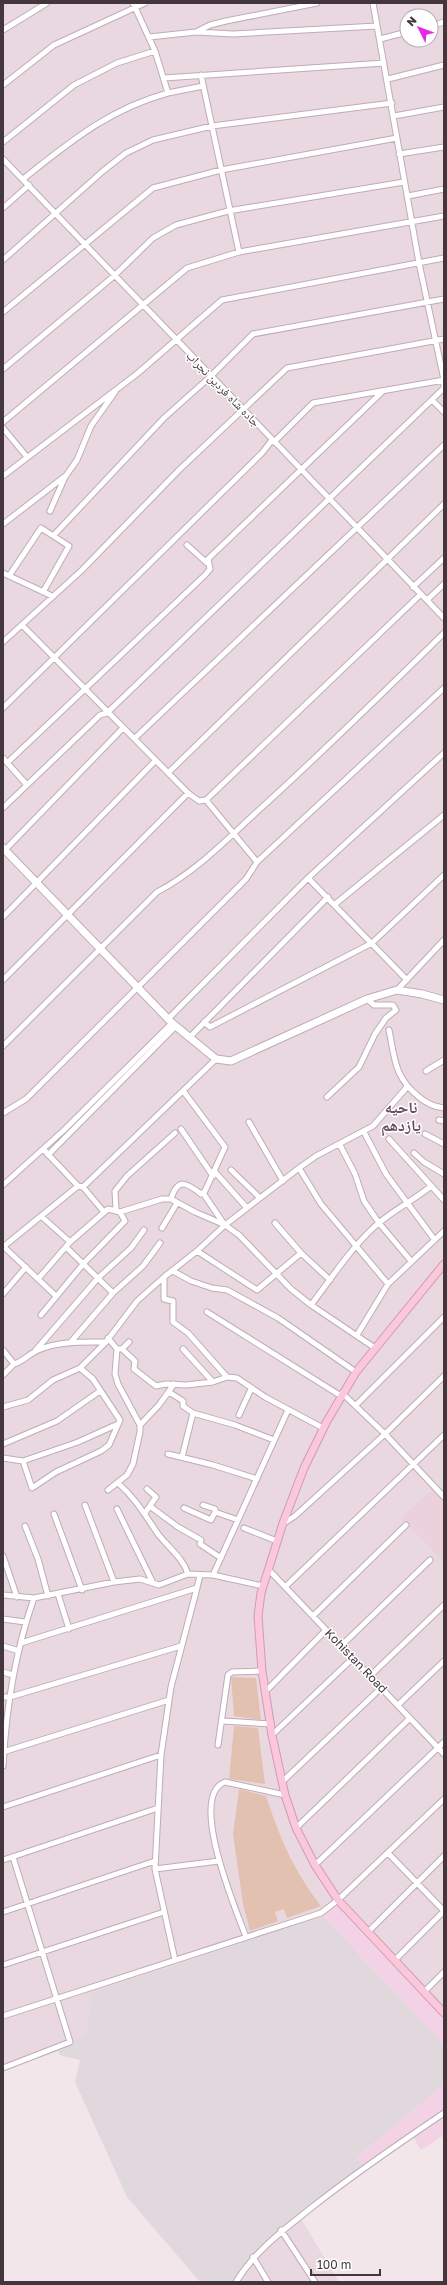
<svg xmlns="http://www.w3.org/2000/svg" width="447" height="2285" font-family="'Golos Text','Noto Naskh Arabic',sans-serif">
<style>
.residential{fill:#e9d8e0;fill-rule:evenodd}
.commercial{fill:#f2d2e4}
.industrial{fill:#e1d8dd}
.education{fill:#ead1db}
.green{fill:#e3c1b1}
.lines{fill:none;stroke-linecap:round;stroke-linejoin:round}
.minor-casing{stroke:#bfacb6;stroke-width:7}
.tertiary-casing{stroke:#bfacb6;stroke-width:9}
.secondary-casing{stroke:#d19bb1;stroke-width:9}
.minor{stroke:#fff;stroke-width:5}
.tertiary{stroke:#fff;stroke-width:7}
.secondary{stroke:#fac7db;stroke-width:7}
.labels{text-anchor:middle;stroke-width:3;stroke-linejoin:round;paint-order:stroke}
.street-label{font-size:12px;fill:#44363d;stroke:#fff}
.district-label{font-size:16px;font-weight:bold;fill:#664e5b;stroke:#fff}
</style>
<rect width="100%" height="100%" fill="#f2e6eb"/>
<path class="residential" d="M 3,3 L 444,3 L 444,2013 L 338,1900 L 323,1916 L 94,1992 L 86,2036 L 74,2040 L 59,2051 L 3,2070 ZM 407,16 L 431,16 L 431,40 L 407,40 Z
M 300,2217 L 339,2282 L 240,2282 L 238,2279 L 242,2270 Z"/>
<path class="commercial" d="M 338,1900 L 444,2013 L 444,2045 L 323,1916 Z
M 444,2084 L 444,2135 L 421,2150 L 412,2135 L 363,2168 L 357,2157 Z"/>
<path class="industrial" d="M 323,1916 L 444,2045 L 444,2084 L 357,2157 L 363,2168 L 281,2230 L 238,2278 L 240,2282 L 200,2282 L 127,2197 L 75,2082 L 80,2060 L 59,2055 L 59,2051 L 74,2040 L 86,2036 L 93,1992 Z"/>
<path class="education" d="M 433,1489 L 444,1501 L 444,1563 L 402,1517 Z"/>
<path class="green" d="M 231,1677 L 256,1678 L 261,1720 L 234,1716 Z
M 234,1726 L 258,1728 L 265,1784 L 229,1779 Z
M 239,1789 L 266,1796 C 281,1841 293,1869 321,1906 L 287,1918 L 284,1909 L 275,1912 L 278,1921 L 250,1931 L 243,1904 L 233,1834 Z"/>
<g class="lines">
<g class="minor-casing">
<path id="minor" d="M 373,3 L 419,263 L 444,380 L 444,389
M 431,26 L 444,22
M 3,30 L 47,3
M 196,32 L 233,34 L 377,26
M 149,37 L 196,32 L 210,25 L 226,21 L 317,3
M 380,39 L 407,32
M 201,75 L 239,252
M 164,78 L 384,63
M 388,79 L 444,65
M 3,85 L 54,45 L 145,3
M 168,93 L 203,86
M 394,116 L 444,107
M 3,142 L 74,85 L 117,63 L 155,51
M 399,154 L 444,147
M 3,159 L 444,618
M 23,179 C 70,142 109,109 168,93 L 155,51 L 133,3
M 408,196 L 444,189
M 3,208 L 29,185
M 3,260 L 103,171 L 126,153 L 153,140 L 212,126 L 392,103
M 3,312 L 153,188 L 221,170 L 397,138
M 3,369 L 114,276 L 153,238 L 176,225 L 228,211 L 404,182
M 432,400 L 444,412
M 3,422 L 187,268 L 239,252 L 444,216
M 3,428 L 27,457
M 274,442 L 313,403 L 444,380
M 3,476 L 138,373 L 222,300 L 444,258
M 50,511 L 65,477 L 77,460 L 91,426 L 115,392
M 3,524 L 64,477
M 54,535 L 164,418 L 211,376 L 253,334 L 444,299
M 187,545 L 207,563
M 3,573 L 52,596
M 9,576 L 41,528 L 69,546 L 43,592
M 413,587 L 444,558
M 427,600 L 444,584
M 22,625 L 188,793 L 199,801 L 206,800 L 421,594
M 3,642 L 82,570 L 179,470 L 287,368 L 444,339
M 3,708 L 262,453 L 272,440
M 135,738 L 444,445
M 3,758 L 27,785
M 7,763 L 205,575 L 210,569 L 208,559 L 382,392
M 168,773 L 444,504
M 206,800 L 257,862
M 3,808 L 100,715 L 107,713 L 444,388
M 3,852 L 123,728
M 308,878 L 407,980
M 334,905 L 444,815
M 3,917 L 155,761
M 3,980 L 188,793
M 397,990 L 444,940
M 168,1019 L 308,878 L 444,753
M 204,1022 L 210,1027 L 372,943 L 444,875
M 389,1030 C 395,1059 394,1077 419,1097 C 426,1103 435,1107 444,1108
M 189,1038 L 328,897
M 3,1046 L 157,892 C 196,872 228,838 260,809 C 323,752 383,693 444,633
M 426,1071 L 444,1060
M 327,1097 L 359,1067 L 375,1034 L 386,1018 L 396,1010 L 393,1005 L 374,1005 L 367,999
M 3,1113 L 26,1099 L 246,879 L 257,862 L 444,688
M 439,1120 L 444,1121
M 249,1122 L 283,1181
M 181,1129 L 213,1176
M 364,1132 L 386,1174 L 434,1239
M 425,1134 L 444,1144
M 389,1139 L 444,1200
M 340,1145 L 355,1174 L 364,1201 L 379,1223 L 411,1261
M 43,1149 L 78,1186
M 414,1153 L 424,1162 L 444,1174
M 48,1155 L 176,1026
M 299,1168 L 321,1204 L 388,1284
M 231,1170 L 260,1198
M 215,1172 L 247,1208
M 3,1185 L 64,1130 L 172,1023
M 83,1187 L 104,1212
M 203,1193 L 224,1224
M 171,1199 C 178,1177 187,1183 201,1194 L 205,1191 L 225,1147 L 184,1092
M 116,1210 L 115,1191 L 127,1176 L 175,1133
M 41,1216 L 70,1242
M 275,1223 L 301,1253 L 330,1280
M 162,1228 L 177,1203
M 3,1246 L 56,1296
M 3,1247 L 78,1186 L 83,1187 L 216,1059
M 66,1247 L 113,1293 L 143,1266 L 160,1243
M 197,1251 L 257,1290 L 301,1253
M 173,1271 L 191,1281 L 212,1288 L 227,1290 L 278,1318 L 356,1372
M 164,1277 L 164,1299 L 173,1301 L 173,1322 L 188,1333 L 227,1377
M 38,1279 L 70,1242 L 108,1209 L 120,1212 L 162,1199 L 171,1199 L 195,1212 L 225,1225 L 239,1235 L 291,1289 L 311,1305 L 375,1348
M 3,1294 L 26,1267
M 311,1305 C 331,1279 348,1252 372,1229 C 389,1212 412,1202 431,1186
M 207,1312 L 341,1396
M 41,1315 L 84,1263 L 125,1221 L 120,1212
M 357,1335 L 388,1284 L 444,1231
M 108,1338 L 117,1349 L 115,1374 L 118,1384 L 140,1425 L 140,1432 L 133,1464 L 127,1475 L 108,1490
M 70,1343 L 113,1293
M 117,1349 L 122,1349 L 135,1361 L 134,1369 L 156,1386 L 166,1384 L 186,1385 L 213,1382 L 227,1377 L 237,1378 L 265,1397 L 323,1428
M 122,1349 L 129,1342
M 183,1349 L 213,1382
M 3,1350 L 14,1364 C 22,1362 28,1355 36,1351 C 57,1341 83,1342 106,1342
M 35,1351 L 98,1278 L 131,1248 L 144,1230
M 3,1375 L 14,1364
M 169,1392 L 183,1401 L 183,1406 L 193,1413 L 235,1425 L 274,1440
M 342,1393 L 385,1434 L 444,1497
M 356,1405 L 444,1317
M 3,1407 L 28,1400 L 53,1380 L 80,1368 L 106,1342 L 137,1301 L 164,1277 L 197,1251 L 225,1225 L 299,1168 L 316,1156 L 373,1126 L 407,1087
M 239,1415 L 251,1389
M 140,1425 L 159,1405 L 174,1384
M 3,1444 L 57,1421 L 100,1391
M 168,1454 L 213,1465 L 257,1479
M 182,1457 L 193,1413
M 3,1458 L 23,1461 L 78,1442 L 118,1424
M 23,1461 L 32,1488 L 56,1472 L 101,1451 L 109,1445 L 120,1420 L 93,1379 L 80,1368
M 118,1483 C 137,1500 144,1514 158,1534 C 168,1547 183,1558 188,1574
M 85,1505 L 114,1582
M 203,1505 L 215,1509 L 215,1512 L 238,1520
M 151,1507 L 178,1527 L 201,1540 L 200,1544 L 221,1558
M 184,1508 L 211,1520 L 215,1512
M 117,1509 L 153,1583
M 145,1513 L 156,1497 L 147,1489
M 54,1514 L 82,1590
M 284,1523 L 295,1516 L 385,1434 L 444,1376
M 25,1526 L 38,1559 L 48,1596
M 244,1528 L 277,1541
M 3,1556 L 17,1597
M 268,1569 L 444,1754
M 213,1575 L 288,1410
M 285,1587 L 444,1435
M 58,1594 L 69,1629
M 3,1595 L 34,1598 L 114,1582 L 140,1579 L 159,1585 L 188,1574 L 213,1575 L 263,1586
M 313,1616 L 406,1525
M 3,1619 L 25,1622
M 21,1643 L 197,1588 L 200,1575
M 3,1646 L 19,1651
M 341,1646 L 430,1560
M 3,1672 L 13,1675
M 370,1676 L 444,1605
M 266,1691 L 326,1630
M 3,1697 L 10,1697 L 181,1646
M 398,1705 L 444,1661
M 223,1721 L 271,1724
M 272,1735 L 353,1658
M 218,1745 L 228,1675 L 232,1672 L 262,1671
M 3,1752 L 169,1700
M 3,1766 C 6,1709 15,1652 34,1598
M 282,1782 L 381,1688
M 3,1807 L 161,1755
M 296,1828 L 410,1718
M 388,1853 L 444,1911
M 3,1860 L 158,1808
M 315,1865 L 444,1742
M 155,1869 L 219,1861
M 3,1912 L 155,1861
M 368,1932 L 444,1856
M 246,1937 C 237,1912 187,1796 225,1782 L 285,1795
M 175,1960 L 155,1869 L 161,1755 L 171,1687 L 197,1588
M 395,1960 L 444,1911
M 3,1965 L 164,1912
M 424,1992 L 444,1972
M 3,2016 L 321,1913 L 338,1900 L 444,1799
M 3,2068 L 70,2042 L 13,1857
M 281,2230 L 315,2282
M 253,2257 L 268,2282
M 236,2282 C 255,2251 282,2231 311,2208 C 354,2174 398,2144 444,2113"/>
</g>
<g class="tertiary-casing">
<path id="tertiary" d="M 3,848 L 172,1023 L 216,1059 L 231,1061 L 367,999 L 397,990 L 422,994 L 444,1000"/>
</g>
<g class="secondary-casing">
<path id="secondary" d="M 444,1264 L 356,1372 L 327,1421 L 304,1468 L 283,1523 L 261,1593 L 258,1616 L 262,1671 L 272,1735 L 285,1795 L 296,1828 L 315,1865 L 338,1900 L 444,2013"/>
</g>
<use href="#minor" class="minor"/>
<use href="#tertiary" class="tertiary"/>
<use href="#secondary" class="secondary"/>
</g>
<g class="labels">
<g class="street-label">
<text transform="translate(223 389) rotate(46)" y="4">جاده شاه فردین نجراب</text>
<text transform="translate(356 1661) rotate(46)" y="4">Kohistan Road</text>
</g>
<g class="district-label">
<text x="401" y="1113">ناحیه<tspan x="401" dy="18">یازدهم</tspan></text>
</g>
</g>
<rect width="447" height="2285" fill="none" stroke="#44363d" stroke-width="8"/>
<g transform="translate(419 28) rotate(312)"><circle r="19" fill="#ffffff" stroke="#b4afb1"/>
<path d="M0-3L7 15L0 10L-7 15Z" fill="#e925e7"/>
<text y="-6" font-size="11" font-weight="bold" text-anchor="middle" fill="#44363d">N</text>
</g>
<path d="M311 2269v6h69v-6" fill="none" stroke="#44363d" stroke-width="2"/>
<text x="317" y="2269" font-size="12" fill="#44363d" stroke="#ffffff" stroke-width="3" paint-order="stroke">100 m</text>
</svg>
